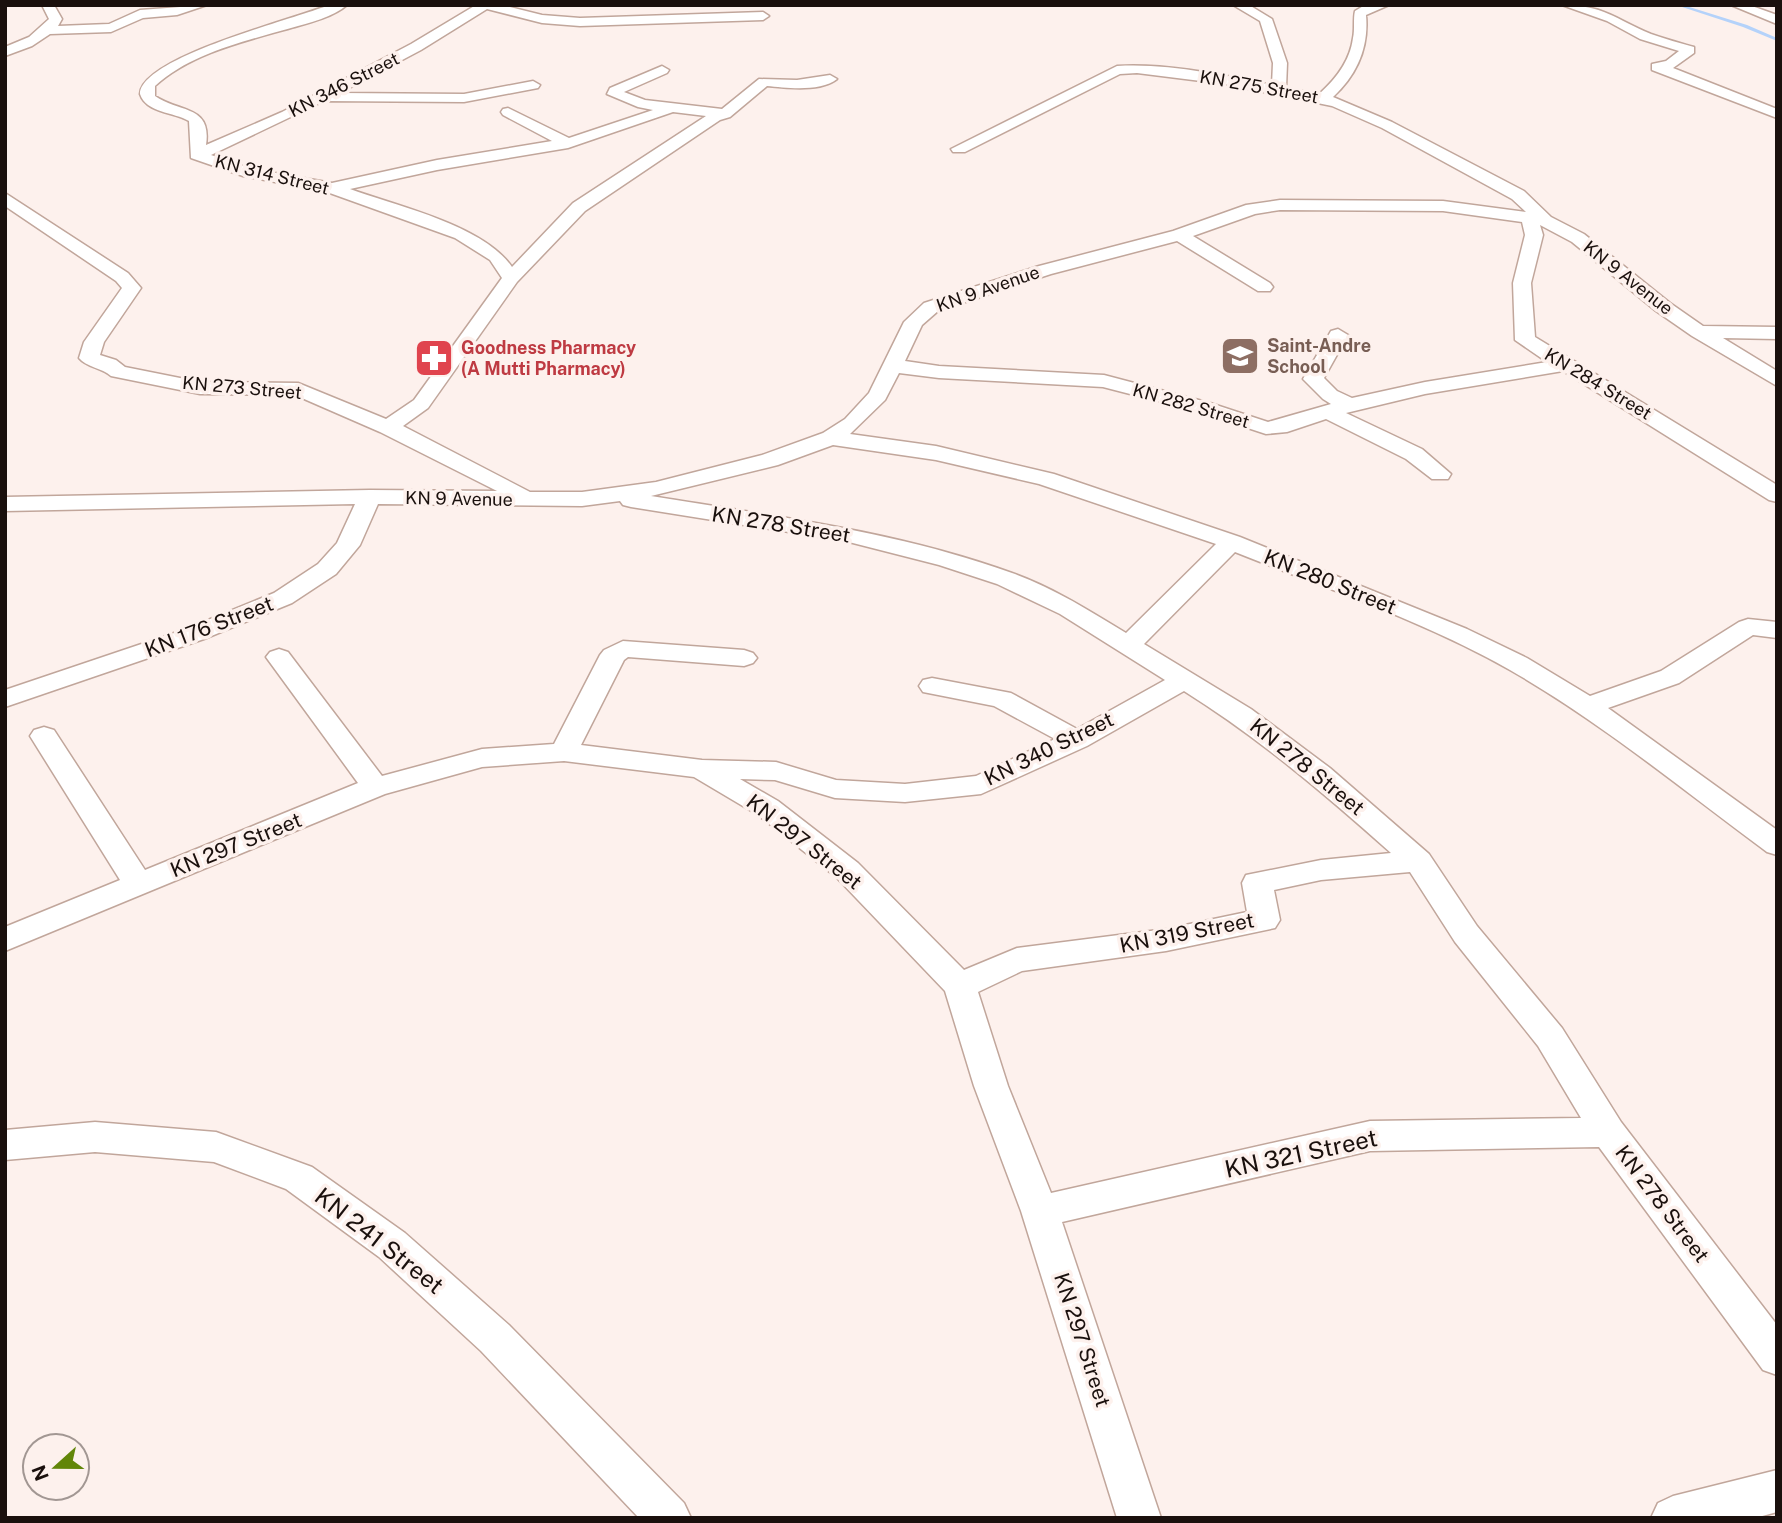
<svg xmlns="http://www.w3.org/2000/svg" width="1782" height="1523" font-family="'Public Sans',sans-serif">
<style>
.lines{fill:none;stroke-linecap:round;stroke-linejoin:round}
.stream{fill:#b4d2fa;fill-rule:evenodd}
.street-casing{stroke:#c1a69b;stroke-width:3}
.street{fill:#fff;fill-rule:evenodd}
.labels{text-anchor:middle;stroke-width:7;stroke-linejoin:round;paint-order:stroke}
.far-street-label{font-size:18px;fill:#1a100d;stroke:#fdf1ed}
.far-education-label{font-size:18px;font-weight:bold;fill:#785e54;stroke:#fdf1ed;text-anchor:start}
.far-health-label{font-size:18px;font-weight:bold;fill:#be3a42;stroke:#fdf1ed;text-anchor:start}
.street-label{font-size:21px;fill:#1a100d;stroke:#fdf1ed}
.near-street-label{font-size:24px;fill:#1a100d;stroke:#fdf1ed}
</style>
<rect width="100%" height="100%" fill="#fdf1ed"/>
<g class="lines">
<path class="stream" d="M 1676,5 L 1683,5 L 1747,25 L 1777,38 L 1777,41 L 1743,27 Z"/>
<g class="street-casing">
<path id="street" d="M 42,5 L 54,5 L 62,19 L 58,26 L 109,24 L 140,10 L 207,5 L 177,15 L 143,18 L 111,32 L 50,34 L 32,46 L 5,56 L 5,47 L 29,37 L 49,19 Z
M 329,5 L 347,5 C 333,17 309,23 291,28 C 246,41 191,53 155,86 L 155,96 C 180,113 212,105 206,145 L 282,112 L 411,44 L 476,5 L 502,5 L 542,15 L 580,18 L 763,12 L 769,16 L 763,20 L 580,26 L 542,23 L 487,9 L 421,50 L 340,93 L 464,94 L 533,81 L 540,85 L 538,88 L 464,102 L 324,101 L 211,155 L 252,169 L 332,183 L 437,160 L 552,141 L 503,115 L 501,112 L 503,109 L 508,108 L 569,138 L 653,110 L 638,107 L 607,94 L 610,88 L 662,66 L 669,70 L 667,73 L 624,92 L 645,100 L 722,109 L 759,79 L 797,80 L 830,75 L 837,79 C 821,92 787,88 767,86 L 730,117 L 720,120 L 585,211 L 517,282 L 428,408 L 403,426 L 530,492 L 582,492 L 656,482 L 762,455 L 823,433 L 845,419 L 869,393 L 904,322 L 924,303 L 1039,266 L 1173,231 L 1246,205 L 1280,200 L 1443,201 L 1526,212 L 1512,199 L 1382,128 L 1332,106 L 1225,84 L 1137,73 L 1120,74 L 965,152 L 953,152 L 951,149 L 1117,66 C 1168,63 1222,75 1272,85 L 1273,63 L 1260,21 L 1233,5 L 1249,5 L 1272,19 L 1287,63 L 1286,88 L 1319,94 C 1336,79 1350,61 1353,38 C 1355,29 1353,19 1355,11 L 1365,5 L 1389,5 L 1366,15 C 1369,47 1357,75 1333,97 L 1392,122 L 1524,191 L 1551,217 L 1584,234 L 1670,303 L 1703,326 L 1777,327 L 1777,339 L 1723,338 L 1777,371 L 1777,386 L 1692,336 L 1656,311 L 1572,242 L 1540,225 L 1543,235 L 1531,283 L 1535,337 L 1777,485 L 1777,502 L 1769,500 L 1563,371 L 1425,394 L 1346,413 L 1422,449 L 1451,474 L 1448,479 L 1432,479 L 1406,459 L 1326,419 L 1287,432 L 1266,434 L 1196,411 L 1103,387 L 939,378 L 899,373 L 885,400 L 850,434 L 936,446 L 1054,474 L 1240,537 L 1467,629 L 1527,658 L 1590,696 L 1661,671 L 1739,622 L 1748,619 L 1777,622 L 1777,638 L 1753,635 L 1679,683 L 1608,708 L 1777,830 L 1777,855 L 1767,852 C 1683,790 1601,722 1510,670 C 1424,621 1327,589 1235,552 L 1144,644 L 1251,709 L 1330,768 L 1429,854 L 1477,926 L 1562,1028 L 1621,1122 L 1777,1325 L 1777,1375 L 1763,1370 L 1599,1147 L 1370,1151 L 1062,1222 L 1161,1518 L 1117,1518 L 1021,1211 L 974,1086 L 945,991 L 836,877 L 758,815 L 694,777 L 564,761 L 482,767 L 385,794 L 5,951 L 5,927 L 120,880 L 30,736 L 34,730 L 44,727 L 54,730 L 145,870 L 358,783 L 266,657 L 270,652 L 279,649 L 288,652 L 382,776 L 482,749 L 554,744 L 600,655 L 604,650 L 623,641 L 744,650 L 753,653 L 757,658 L 753,663 L 744,666 L 628,657 L 624,660 L 581,745 L 702,760 L 776,762 L 836,780 L 905,784 L 976,776 L 1055,739 L 994,706 L 923,692 L 919,686 L 923,680 L 932,678 L 1011,693 L 1077,729 L 1165,680 L 1060,614 L 997,584 L 939,565 L 845,541 L 631,507 L 623,505 L 620,501 L 582,506 L 378,504 L 360,545 L 336,574 L 292,603 L 204,639 L 5,707 L 5,690 L 186,629 L 274,593 L 318,564 L 337,543 L 355,504 L 5,511 L 5,497 L 370,490 L 497,491 L 380,432 L 295,395 L 200,394 L 111,376 C 102,368 86,367 79,358 L 84,342 L 122,288 L 116,281 L 5,206 L 5,193 L 128,273 L 141,288 L 104,342 L 100,355 L 116,360 L 125,367 L 200,382 L 298,383 L 386,419 L 414,400 L 502,278 L 490,260 L 455,238 L 327,192 L 243,176 L 191,158 L 189,121 C 174,112 146,113 140,94 C 141,57 295,19 329,5 ZM 673,112 L 706,116 L 573,203 L 512,267 C 483,225 397,206 350,189 L 437,170 L 568,148 ZM 1280,210 L 1443,211 L 1522,222 L 1525,235 L 1513,283 L 1515,340 L 1547,362 L 1425,382 L 1352,398 L 1337,391 L 1324,378 L 1348,335 L 1338,329 L 1331,331 L 1303,379 L 1323,399 L 1331,404 L 1268,422 L 1210,403 L 1104,375 L 939,366 L 905,361 L 922,325 L 938,311 L 1051,274 L 1177,241 L 1258,291 L 1270,291 L 1273,287 L 1270,283 L 1193,236 L 1255,214 ZM 833,445 L 936,460 L 1039,484 L 1216,544 L 1126,633 C 1090,611 1052,587 1012,573 C 896,531 773,516 651,496 L 778,465 ZM 1184,691 C 1259,738 1325,794 1391,853 L 1321,860 L 1246,875 L 1242,883 L 1247,912 L 1166,929 L 1017,948 L 964,970 L 858,863 L 778,801 L 740,779 L 775,780 L 835,798 L 905,802 L 981,794 L 1087,746 ZM 1410,872 L 1455,942 L 1538,1046 L 1581,1118 L 1370,1121 L 1051,1193 L 1008,1086 L 978,992 L 1022,971 L 1166,951 L 1275,928 L 1280,920 L 1274,890 L 1321,880 Z
M 1562,5 C 1604,5 1615,19 1651,34 C 1665,39 1680,43 1694,47 L 1694,53 L 1673,68 L 1777,109 L 1777,118 L 1652,70 L 1652,64 L 1666,61 L 1679,51 L 1640,39 L 1607,21 Z
M 1731,5 L 1749,5 L 1777,15 L 1777,24 Z
M 95,1122 L 216,1132 L 312,1167 L 405,1233 L 509,1325 L 684,1503 L 691,1518 L 639,1518 L 481,1351 L 379,1257 L 286,1189 L 214,1162 L 95,1152 L 5,1160 L 5,1130 Z
M 1777,1470 L 1777,1512 L 1755,1518 L 1651,1518 L 1658,1503 L 1673,1496 Z"/>
</g>
<use href="#street" class="street"/>
</g>
<defs>
<g id="school-square" transform="scale(2.0125)"><rect x="-9" y="-9" width="18" height="18" rx="4" fill="#8d6e63" stroke="#fdf1ed"/><path d="M0-5L7-2L0 1L-7-2ZM-4 1L0 2.5L4 1V4Q0 6-4 4Z" fill="#fff"/></g>
<g id="pharmacy-square" transform="scale(2.0125)"><rect x="-9" y="-9" width="18" height="18" rx="4" fill="#e0444e" stroke="#fdf1ed"/><path d="M-2-6h4v4h4v4h-4v4h-4v-4h-4v-4h4Z" fill="#fff"/></g>
</defs>
<g fill-rule="evenodd">
<use href="#school-square" x="1240" y="356"/>
<use href="#pharmacy-square" x="434" y="358"/>
</g>
<g class="labels">
<g class="far-street-label">
<text transform="translate(344 85) rotate(-27)" y="6">KN 346 Street</text>
<text transform="translate(1259 87) rotate(10)" y="6">KN 275 Street</text>
<text transform="translate(272 175) rotate(14)" y="6">KN 314 Street</text>
<text transform="translate(1628 278) rotate(38)" y="6">KN 9 Avenue</text>
<text transform="translate(988 289) rotate(-19)" y="6">KN 9 Avenue</text>
<text transform="translate(1598 384) rotate(31)" y="6">KN 284 Street</text>
<text transform="translate(242 388) rotate(5)" y="6">KN 273 Street</text>
<text transform="translate(1191 406) rotate(16)" y="6">KN 282 Street</text>
<text transform="translate(459 499) rotate(1)" y="6">KN 9 Avenue</text>
</g>
<g class="far-education-label">
<text x="1267" y="352">Saint-Andre<tspan x="1267" dy="21">School</tspan></text>
</g>
<g class="far-health-label">
<text x="461" y="354">Goodness Pharmacy<tspan x="461" dy="21">(A Mutti Pharmacy)</tspan></text>
</g>
<g class="street-label">
<text transform="translate(781 525) rotate(9)" y="7">KN 278 Street</text>
<text transform="translate(1330 582) rotate(22)" y="7">KN 280 Street</text>
<text transform="translate(209 627) rotate(-21)" y="7">KN 176 Street</text>
<text transform="translate(1049 749) rotate(-26)" y="7">KN 340 Street</text>
<text transform="translate(1307 767) rotate(39)" y="7">KN 278 Street</text>
<text transform="translate(804 842) rotate(38)" y="7">KN 297 Street</text>
<text transform="translate(236 845) rotate(-22)" y="7">KN 297 Street</text>
<text transform="translate(1187 933) rotate(-11)" y="7">KN 319 Street</text>
<text transform="translate(1662 1204) rotate(53)" y="7">KN 278 Street</text>
<text transform="translate(1082 1340) rotate(72)" y="7">KN 297 Street</text>
</g>
<g class="near-street-label">
<text transform="translate(1301 1154) rotate(-12)" y="8">KN 321 Street</text>
<text transform="translate(379 1241) rotate(38)" y="8">KN 241 Street</text>
</g>
</g>
<rect width="1782" height="1523" fill="none" stroke="#1a100d" stroke-width="14"/>
<g transform="translate(56 1467) rotate(249)"><circle r="33" fill="#fdf1ed" stroke="#a29793" stroke-width="2"/>
<path d="M0-5L12 26L0 18L-12 26Z" fill="#628609"/>
<text y="-10" font-size="19" font-weight="bold" text-anchor="middle" fill="#1a100d">N</text>
</g>
</svg>
